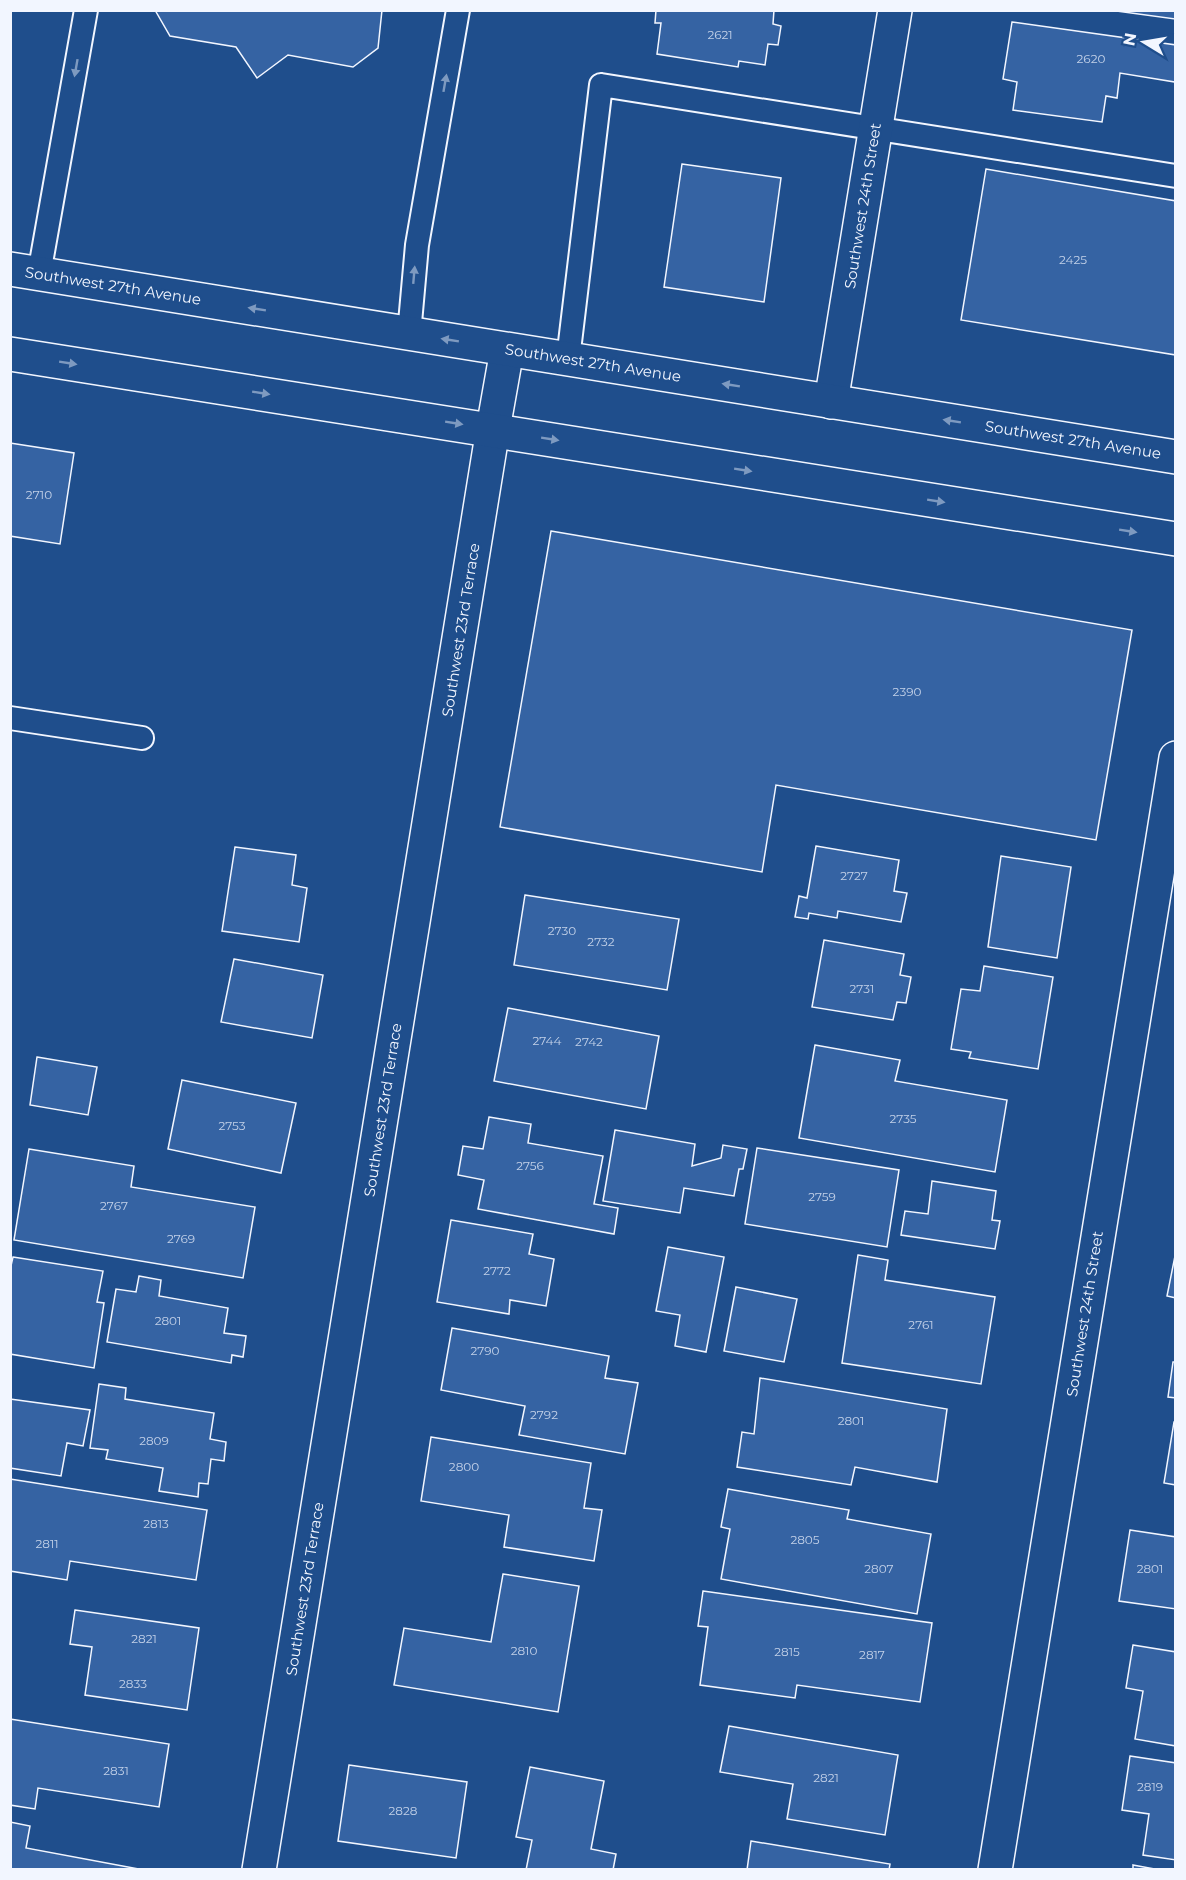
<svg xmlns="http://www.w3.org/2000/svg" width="1186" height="1880" font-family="Montserrat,sans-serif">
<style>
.building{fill:#3563a3;stroke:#f2f6ff;stroke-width:1.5}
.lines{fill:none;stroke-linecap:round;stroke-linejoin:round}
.service-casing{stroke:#f2f6ff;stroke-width:26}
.minor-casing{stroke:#f2f6ff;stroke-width:36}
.trunk-casing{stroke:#f2f6ff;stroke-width:36}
.service{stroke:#1f4e8c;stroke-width:22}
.minor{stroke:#1f4e8c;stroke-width:33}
.trunk{stroke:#1f4e8c;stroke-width:33}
.oneway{fill:#7e9ac0}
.labels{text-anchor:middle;stroke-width:4.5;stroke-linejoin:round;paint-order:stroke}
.number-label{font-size:12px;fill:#c3d1e8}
.street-label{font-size:15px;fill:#f2f6ff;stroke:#1f4e8c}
</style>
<rect width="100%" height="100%" fill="#1f4e8c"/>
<path class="building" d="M 155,10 L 382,10 L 378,48 L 353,67 L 288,55 L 257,78 L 236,47 L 170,36 Z
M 656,10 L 774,10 L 773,24 L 781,26 L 778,45 L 768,44 L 765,65 L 739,61 L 738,67 L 657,54 L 661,23 L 655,23 Z
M 1109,10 L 1176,10 L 1176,13 L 1175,19 Z
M 1012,22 L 1176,45 L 1175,82 L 1120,73 L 1117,98 L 1106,96 L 1102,122 L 1013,110 L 1017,82 L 1003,79 Z
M 682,164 L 781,178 L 764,302 L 664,287 Z
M 986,169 L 1176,201 L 1176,355 L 961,320 Z
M 10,443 L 74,453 L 60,544 L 10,536 Z
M 551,531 L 1132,630 L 1096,840 L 776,785 L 762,872 L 500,827 Z
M 816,846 L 899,860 L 894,891 L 907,893 L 901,922 L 838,911 L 837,918 L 809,913 L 808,919 L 795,917 L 799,896 L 807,898 Z
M 235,847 L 296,855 L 292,885 L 307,888 L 299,942 L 222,931 Z
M 1001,856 L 1071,867 L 1057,958 L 988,947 Z
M 525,895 L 679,919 L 667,990 L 514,965 Z
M 824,940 L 904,954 L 900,975 L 911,977 L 906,1003 L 897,1002 L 893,1020 L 812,1007 Z
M 234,959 L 323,975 L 312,1038 L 221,1022 Z
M 984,966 L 1053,977 L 1038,1069 L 969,1058 L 971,1052 L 951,1049 L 961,989 L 980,991 Z
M 508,1008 L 659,1036 L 646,1109 L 494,1081 Z
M 815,1045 L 900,1060 L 895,1081 L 1007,1100 L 995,1172 L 799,1138 Z
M 37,1057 L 97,1067 L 88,1115 L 30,1105 Z
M 182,1080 L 296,1103 L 281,1173 L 168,1149 Z
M 489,1117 L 531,1124 L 528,1143 L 603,1156 L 594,1204 L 618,1208 L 614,1234 L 478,1209 L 484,1180 L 458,1175 L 463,1146 L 483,1149 Z
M 615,1130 L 695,1144 L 692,1166 L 721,1158 L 723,1145 L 747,1149 L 743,1169 L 739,1169 L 734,1196 L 684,1188 L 680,1213 L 603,1201 Z
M 757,1148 L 899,1170 L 887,1247 L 745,1224 Z
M 29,1149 L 134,1166 L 131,1187 L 255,1207 L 243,1278 L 14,1240 Z
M 932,1181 L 996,1191 L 992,1220 L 1000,1221 L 995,1249 L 901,1235 L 905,1211 L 928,1214 Z
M 451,1220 L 533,1234 L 529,1254 L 554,1259 L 546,1306 L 510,1300 L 509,1314 L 437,1302 Z
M 668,1247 L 724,1257 L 706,1352 L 675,1346 L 680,1315 L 656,1311 Z
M 1176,1251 L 1176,1298 L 1167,1296 Z
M 858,1255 L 888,1260 L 885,1280 L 995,1297 L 981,1384 L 842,1363 Z
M 13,1257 L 103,1271 L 97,1302 L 104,1303 L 94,1368 L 10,1354 L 10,1270 Z
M 139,1276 L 161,1280 L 159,1296 L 228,1308 L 224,1333 L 246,1336 L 243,1357 L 232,1355 L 231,1363 L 107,1342 L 116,1289 L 136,1292 Z
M 736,1287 L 797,1299 L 784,1362 L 724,1351 Z
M 452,1328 L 609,1356 L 605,1378 L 638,1383 L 625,1454 L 519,1435 L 525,1406 L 441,1390 Z
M 1173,1362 L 1176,1362 L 1176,1398 L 1168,1397 Z
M 760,1378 L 947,1409 L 937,1482 L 855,1467 L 851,1485 L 737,1467 L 742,1432 L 754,1434 Z
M 99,1384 L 126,1388 L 125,1399 L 214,1413 L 210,1439 L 226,1442 L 224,1461 L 211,1459 L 208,1484 L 199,1483 L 198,1497 L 159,1491 L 163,1468 L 106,1459 L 108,1450 L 90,1448 Z
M 10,1399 L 90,1410 L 83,1446 L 67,1443 L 61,1476 L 10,1468 Z
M 1174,1422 L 1176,1422 L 1176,1485 L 1164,1483 Z
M 431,1437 L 591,1463 L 584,1508 L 602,1510 L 594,1561 L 504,1547 L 509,1515 L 421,1501 Z
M 10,1479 L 207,1510 L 196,1580 L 70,1561 L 67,1580 L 10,1571 Z
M 728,1489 L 849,1510 L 847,1519 L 931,1534 L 917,1614 L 721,1579 L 730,1529 L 721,1527 Z
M 1130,1530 L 1176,1537 L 1176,1609 L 1119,1601 Z
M 503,1574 L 579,1586 L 558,1712 L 394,1685 L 404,1628 L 491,1642 Z
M 703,1591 L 932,1623 L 920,1702 L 797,1685 L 795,1698 L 700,1685 L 708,1627 L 698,1626 Z
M 75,1610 L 199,1628 L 187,1710 L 85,1695 L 92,1647 L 70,1644 Z
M 1133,1645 L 1176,1652 L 1176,1746 L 1135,1739 L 1143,1691 L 1126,1688 Z
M 10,1719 L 169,1744 L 159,1807 L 38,1788 L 35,1809 L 10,1805 Z
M 729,1726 L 898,1755 L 885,1835 L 787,1819 L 793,1784 L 720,1772 Z
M 1130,1756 L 1176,1763 L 1176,1860 L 1143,1855 L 1149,1814 L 1122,1810 Z
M 349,1765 L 467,1782 L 456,1858 L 338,1841 Z
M 530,1767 L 604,1781 L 591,1849 L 616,1854 L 613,1870 L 526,1870 L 532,1840 L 516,1837 Z
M 10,1822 L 30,1826 L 26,1848 L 144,1870 L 10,1870 Z
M 751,1841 L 890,1864 L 889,1870 L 747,1870 Z
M 1133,1865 L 1160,1870 L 1133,1870 Z"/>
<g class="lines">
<g class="service-casing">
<path id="service" d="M 39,274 L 86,10
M 409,334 L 417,245 L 458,10
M 568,359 L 601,85 L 1176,176
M 10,718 L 142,738"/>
</g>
<g class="minor-casing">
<path id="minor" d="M 831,402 L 895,10
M 259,1870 L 493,429 L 507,350
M 995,1870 L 1176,758"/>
</g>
<g class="trunk-casing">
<path id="trunk" d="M 10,269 L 1176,457
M 10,354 L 1176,539"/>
</g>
<use href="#service" class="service"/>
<use href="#minor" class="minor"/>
<use href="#trunk" class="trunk"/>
</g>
<defs><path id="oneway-solid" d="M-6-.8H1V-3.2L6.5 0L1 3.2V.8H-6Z" transform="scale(1.5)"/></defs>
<g class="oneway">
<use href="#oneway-solid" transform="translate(76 68) rotate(100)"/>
<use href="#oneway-solid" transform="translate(445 83) rotate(-80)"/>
<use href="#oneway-solid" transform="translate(414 275) rotate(-85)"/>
<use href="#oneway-solid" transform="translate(257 309) rotate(-171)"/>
<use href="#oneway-solid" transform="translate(450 340) rotate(-171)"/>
<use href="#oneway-solid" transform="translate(68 363) rotate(9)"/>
<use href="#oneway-solid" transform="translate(731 385) rotate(-171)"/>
<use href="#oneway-solid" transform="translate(261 393) rotate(9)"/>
<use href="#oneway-solid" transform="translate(952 421) rotate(-171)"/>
<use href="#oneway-solid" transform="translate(454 423) rotate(9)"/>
<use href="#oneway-solid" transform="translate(550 439) rotate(9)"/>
<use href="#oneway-solid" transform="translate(743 470) rotate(9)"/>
<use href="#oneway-solid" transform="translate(936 501) rotate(9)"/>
<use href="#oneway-solid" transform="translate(1128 531) rotate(9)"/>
</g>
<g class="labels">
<g class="number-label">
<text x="720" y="39">2621</text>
<text x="1091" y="63">2620</text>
<text x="1073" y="264">2425</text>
<text x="39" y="499">2710</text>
<text x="907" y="696">2390</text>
<text x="854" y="880">2727</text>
<text x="562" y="935">2730</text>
<text x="601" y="946">2732</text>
<text x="862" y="993">2731</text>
<text x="547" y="1045">2744</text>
<text x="589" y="1046">2742</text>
<text x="903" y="1123">2735</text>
<text x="232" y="1130">2753</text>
<text x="530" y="1170">2756</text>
<text x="822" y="1201">2759</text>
<text x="114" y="1210">2767</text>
<text x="181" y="1243">2769</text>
<text x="497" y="1275">2772</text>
<text x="168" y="1325">2801</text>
<text x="921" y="1329">2761</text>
<text x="485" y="1355">2790</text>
<text x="544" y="1419">2792</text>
<text x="851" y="1425">2801</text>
<text x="154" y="1445">2809</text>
<text x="464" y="1471">2800</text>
<text x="156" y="1528">2813</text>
<text x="805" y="1544">2805</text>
<text x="47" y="1548">2811</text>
<text x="879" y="1573">2807</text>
<text x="1150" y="1573">2801</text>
<text x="144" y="1643">2821</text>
<text x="524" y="1655">2810</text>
<text x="787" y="1656">2815</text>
<text x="872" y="1659">2817</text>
<text x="133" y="1688">2833</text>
<text x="116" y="1775">2831</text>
<text x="826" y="1782">2821</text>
<text x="1150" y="1791">2819</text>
<text x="403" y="1815">2828</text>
</g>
<g class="street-label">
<text transform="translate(863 206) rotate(-81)" y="5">Southwest 24th Street</text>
<text transform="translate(113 286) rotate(9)" y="5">Southwest 27th Avenue</text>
<text transform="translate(593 363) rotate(9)" y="5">Southwest 27th Avenue</text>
<text transform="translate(1073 440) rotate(9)" y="5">Southwest 27th Avenue</text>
<text transform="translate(461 630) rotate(-81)" y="5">Southwest 23rd Terrace</text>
<text transform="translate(383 1110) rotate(-81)" y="5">Southwest 23rd Terrace</text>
<text transform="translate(1085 1314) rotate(-81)" y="5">Southwest 24th Street</text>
<text transform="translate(305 1589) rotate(-81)" y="5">Southwest 23rd Terrace</text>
</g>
</g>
<rect width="1186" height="1880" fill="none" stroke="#f2f6ff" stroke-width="24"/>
<g transform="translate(1144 42) rotate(281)" stroke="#1f4e8c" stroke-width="4.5" paint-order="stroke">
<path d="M0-4.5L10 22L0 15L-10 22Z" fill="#f2f6ff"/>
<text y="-9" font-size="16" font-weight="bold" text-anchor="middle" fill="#f2f6ff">N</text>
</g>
</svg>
